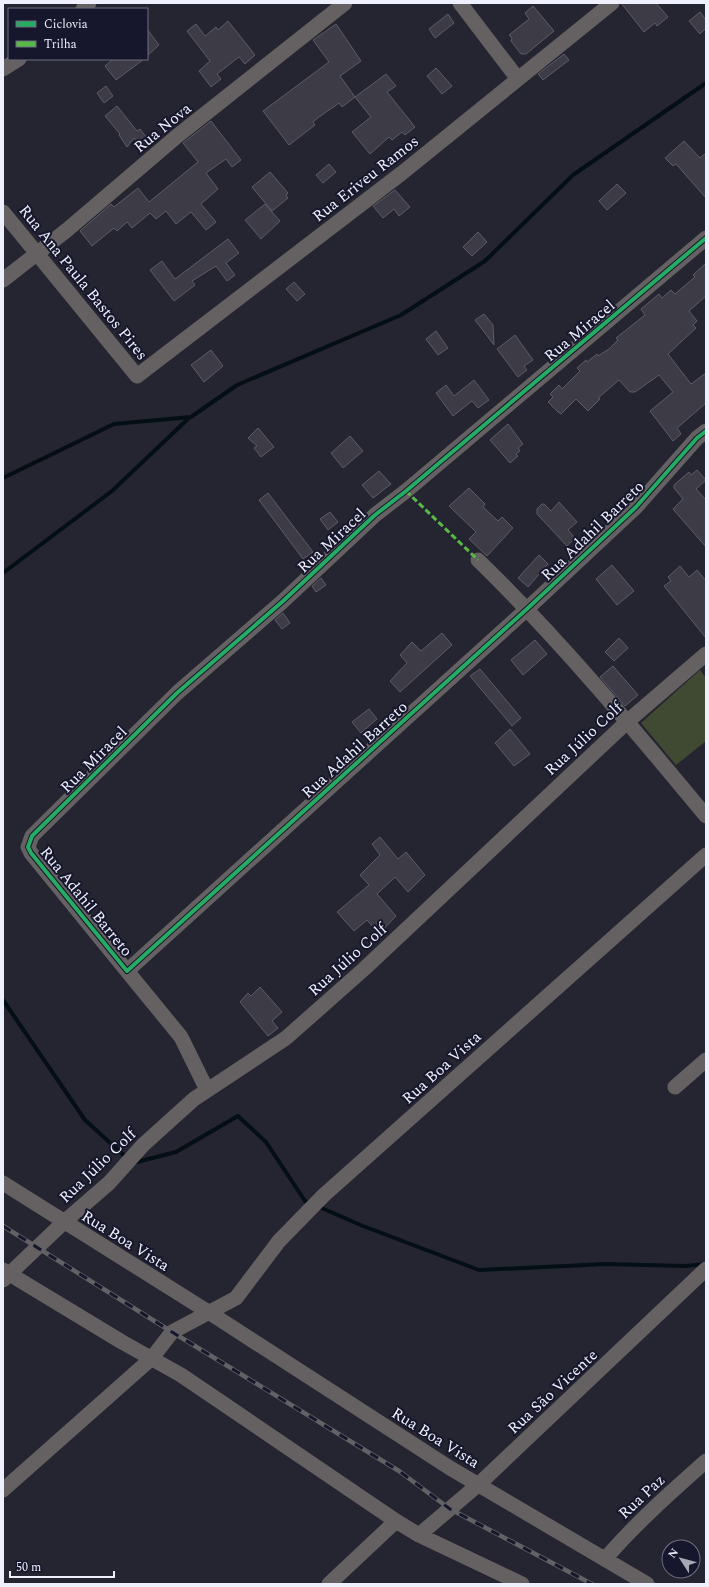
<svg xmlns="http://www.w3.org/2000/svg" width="709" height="1587" font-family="Spectral,serif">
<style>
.green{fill:#404a33}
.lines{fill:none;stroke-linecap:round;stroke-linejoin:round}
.stream{stroke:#030f14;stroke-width:4}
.building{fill:#3d3c46;stroke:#5c5b67}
.minor{stroke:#656061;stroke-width:15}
.rail-casing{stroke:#626165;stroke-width:4.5}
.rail{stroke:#16172c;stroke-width:3;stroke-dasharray:9;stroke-linecap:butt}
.quiet{stroke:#58b947;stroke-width:3;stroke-dasharray:6 3;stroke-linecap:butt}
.cycleway-casing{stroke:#16172c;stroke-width:6}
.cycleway{stroke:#26ab63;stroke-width:4}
.labels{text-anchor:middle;stroke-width:4;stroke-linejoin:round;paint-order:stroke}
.street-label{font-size:16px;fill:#eff0fd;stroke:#16172c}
</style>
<rect width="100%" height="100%" fill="#252531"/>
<path class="green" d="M 700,670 L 706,678 L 706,741 L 676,765 L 641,723 Z"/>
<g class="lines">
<path class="stream" d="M 3,478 L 114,424 L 191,417 L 237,385 L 401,315 L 485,261 L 573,175 L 706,83
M 3,573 L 112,491 L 190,417
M 3,1000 L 85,1120 L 128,1159
M 133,1163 L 176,1152 L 238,1116 L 266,1142 L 305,1201 L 310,1204
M 317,1206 L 363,1226 L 479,1270 L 606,1264 L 685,1266 L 706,1264"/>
</g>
<path class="building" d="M 621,3 L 656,3 L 668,17 L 657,26 L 655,23 L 644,32 Z
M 533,6 L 554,31 L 526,54 L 521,54 L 511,41 L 512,38 L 509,35 L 529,19 L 525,13 Z
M 700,12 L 706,20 L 706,28 L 700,34 L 689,21 Z
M 448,14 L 454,23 L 435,38 L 429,29 Z
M 228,21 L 255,55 L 245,64 L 239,57 L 217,74 L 221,79 L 211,87 L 199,71 L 210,61 L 187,31 L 196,24 L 205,36 L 216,27 L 218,30 Z
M 336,24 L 361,61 L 340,76 L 355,97 L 342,107 L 339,103 L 319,117 L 313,122 L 315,125 L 289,145 L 263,111 L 329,62 L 313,40 Z
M 147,29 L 159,45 L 147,56 Z
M 564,54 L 569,60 L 543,80 L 538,74 Z
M 113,59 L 144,59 L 116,80 L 105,66 Z
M 436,68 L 452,86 L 442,94 L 427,76 Z
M 386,74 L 396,86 L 387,92 L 415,127 L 405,135 L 402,132 L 392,140 L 389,137 L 370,154 L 352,132 L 371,117 L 355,97 Z
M 106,86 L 113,96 L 104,103 L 97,93 Z
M 117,106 L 137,131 L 140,129 L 150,142 L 142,148 L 134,138 L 127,147 L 119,135 L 120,134 L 105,116 Z
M 211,121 L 241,160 L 232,167 L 226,159 L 206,173 L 218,189 L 201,204 L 216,222 L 206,230 L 191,212 L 176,224 L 166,211 L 156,219 L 150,213 L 132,228 L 127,222 L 117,231 L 114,228 L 92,246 L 80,231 L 111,204 L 114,207 L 138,188 L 149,202 L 198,162 L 183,143 Z
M 684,141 L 700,158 L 706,153 L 706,198 L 676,164 L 673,166 L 665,158 Z
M 329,164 L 336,172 L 323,183 L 316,175 Z
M 270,172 L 288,193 L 286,195 L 288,198 L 272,211 L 252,187 Z
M 617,184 L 626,193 L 607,210 L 599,201 Z
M 395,190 L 410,207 L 399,216 L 394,209 L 383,218 L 373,206 Z
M 265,204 L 280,221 L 261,239 L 245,220 Z
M 478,232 L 487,242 L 472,256 L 463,247 Z
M 228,239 L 239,253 L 226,263 L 235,275 L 227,281 L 216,266 L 192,281 L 195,285 L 174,301 L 150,270 L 162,261 L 175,279 Z
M 706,263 L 706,296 L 689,311 L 697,321 L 693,325 L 696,328 L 668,354 L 691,384 L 706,373 L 706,403 L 677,428 L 681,434 L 673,441 L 650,411 L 673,392 L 659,375 L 635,392 L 630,392 L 619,380 L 598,398 L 600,399 L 588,411 L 576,399 L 561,414 L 558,412 L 548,402 L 553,397 L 550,394 L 559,385 L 562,389 L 580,371 L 577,368 L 586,360 L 587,362 L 597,354 L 598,356 L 609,349 L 618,340 L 616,338 L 645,315 L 641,309 L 659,294 L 662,298 L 671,290 L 675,294 L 695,277 L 693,275 Z
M 294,282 L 305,294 L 297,301 L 286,289 Z
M 484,314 L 493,325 L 494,345 L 475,320 Z
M 436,331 L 448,348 L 438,355 L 426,339 Z
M 515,335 L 533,360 L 524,366 L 527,370 L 518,377 L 497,349 Z
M 211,350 L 223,366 L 204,382 L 191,365 Z
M 474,380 L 489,400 L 478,408 L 472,401 L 453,416 L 436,393 L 446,385 L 454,396 Z
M 508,424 L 523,444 L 518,448 L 520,451 L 516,454 L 518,456 L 510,463 L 490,440 Z
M 258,428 L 274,447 L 261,457 L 254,448 L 257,446 L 248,438 Z
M 350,436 L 363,451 L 343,468 L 331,453 Z
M 697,470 L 706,480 L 696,489 L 706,500 L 706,547 L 673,509 L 683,499 L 674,488 L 674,485 L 689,472 L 691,475 Z
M 379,471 L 391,484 L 373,498 L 362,485 Z
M 469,488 L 485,504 L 483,507 L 498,521 L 502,517 L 513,528 L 487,556 L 469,539 L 476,532 L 449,506 Z
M 268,493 L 313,552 L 303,559 L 259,500 Z
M 559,502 L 577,522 L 568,530 L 575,538 L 567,546 L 537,514 L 537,509 L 542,504 L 544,504 L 551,511 Z
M 330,512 L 338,522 L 328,530 L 320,519 Z
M 539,555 L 548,564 L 528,587 L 518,578 Z
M 612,565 L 634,591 L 617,605 L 596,579 Z
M 680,566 L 689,577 L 697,570 L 706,581 L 706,638 L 664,586 L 671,581 L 668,577 Z
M 321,578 L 326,585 L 316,592 L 312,586 Z
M 283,613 L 290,623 L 282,629 L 275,620 Z
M 442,633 L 452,645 L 400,692 L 390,681 L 407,663 L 400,655 L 412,642 L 421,651 Z
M 619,638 L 628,648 L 614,661 L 605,652 Z
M 535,640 L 547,654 L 523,675 L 511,660 Z
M 613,666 L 638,695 L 625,706 L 600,677 Z
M 480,669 L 521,718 L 512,726 L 470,676 Z
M 369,709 L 377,719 L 361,733 L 352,722 Z
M 510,729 L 530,754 L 514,766 L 495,743 Z
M 380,837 L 398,859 L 406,852 L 425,875 L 408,892 L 395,877 L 377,894 L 396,916 L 379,934 L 367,920 L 354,931 L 337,912 L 369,885 L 360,875 L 380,855 L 372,844 Z
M 260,987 L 282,1012 L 272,1021 L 278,1028 L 268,1036 L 240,1002 L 248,993 L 251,996 Z"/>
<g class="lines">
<path class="minor" d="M 460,3 L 518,79
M 83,9 L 89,3
M 3,69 L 19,59
M 3,212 L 137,376 L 402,173 L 612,3
M 706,238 L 406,491 L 375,515 L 282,602 L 177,693 L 32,836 L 28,847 L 31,853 L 127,971 L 528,608 L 636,507 L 697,438 L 706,431
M 3,280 L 67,230 L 176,137 L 345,3
M 478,560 C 560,640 633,728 706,816
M 127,971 L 181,1037 L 207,1090
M 675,1087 L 706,1060
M 3,1183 L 210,1313 L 450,1468 L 647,1584
M 3,1270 L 122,1342 L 181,1375 L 396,1521 L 419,1535 L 522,1584
M 3,1280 L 64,1222 L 109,1183 L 143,1145 L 194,1099 L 286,1038 L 364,969 L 628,721 L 706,654
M 3,1490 L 152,1358 L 172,1332 L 236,1298 L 279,1241 L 324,1195 L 706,855
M 419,1535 L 479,1484 L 706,1269
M 605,1559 C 636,1523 670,1493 706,1461
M 329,1584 L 396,1521"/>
<g class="rail-casing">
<path id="rail" d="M 3,1226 L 172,1332 L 399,1471 L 450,1509 L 592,1584"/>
</g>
<use href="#rail" class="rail"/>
<path class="quiet" d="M 406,491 L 478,560"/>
<g class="cycleway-casing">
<path id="cycleway" d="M 706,238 L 406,491 L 375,515 L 282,602 L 177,693 L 32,836 L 28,847 L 31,853 L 127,971 L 528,608 L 636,507 L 697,438 L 706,431"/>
</g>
<use href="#cycleway" class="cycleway"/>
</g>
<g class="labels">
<g class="street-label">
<text transform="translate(162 127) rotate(-39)" y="6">Rua Nova</text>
<text transform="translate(365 178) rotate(-38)" y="6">Rua Eriveu Ramos</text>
<text transform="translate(84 282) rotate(51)" y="6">Rua Ana Paula Bastos Pires</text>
<text transform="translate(579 330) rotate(-40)" y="6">Rua Miracel</text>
<text transform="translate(592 530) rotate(-44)" y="6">Rua Adahil Barreto</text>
<text transform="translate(331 540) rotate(-43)" y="6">Rua Miracel</text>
<text transform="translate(583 738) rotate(-43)" y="6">Rua Júlio Colf</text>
<text transform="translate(354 749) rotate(-42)" y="6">Rua Adahil Barreto</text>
<text transform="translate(93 759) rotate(-45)" y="6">Rua Miracel</text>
<text transform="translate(87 901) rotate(51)" y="6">Rua Adahil Barreto</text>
<text transform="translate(347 959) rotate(-42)" y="6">Rua Júlio Colf</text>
<text transform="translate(441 1067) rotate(-42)" y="6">Rua Boa Vista</text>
<text transform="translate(97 1165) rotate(-44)" y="6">Rua Júlio Colf</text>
<text transform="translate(126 1240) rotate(32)" y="6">Rua Boa Vista</text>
<text transform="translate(552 1391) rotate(-43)" y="6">Rua São Vicente</text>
<text transform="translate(436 1437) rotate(32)" y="6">Rua Boa Vista</text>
<text transform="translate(641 1496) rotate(-43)" y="6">Rua Paz</text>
</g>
</g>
<rect width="709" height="1587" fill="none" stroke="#eff0fd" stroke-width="8"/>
<rect x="8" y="8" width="140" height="52" fill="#16172c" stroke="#6d6e80"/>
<rect x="16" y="21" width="20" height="6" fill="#26ab63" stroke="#6d6e80"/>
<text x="44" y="28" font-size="12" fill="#eff0fd">Ciclovia</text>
<rect x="16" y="41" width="20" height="6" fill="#58b947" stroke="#6d6e80"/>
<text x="44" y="48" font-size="12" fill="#eff0fd">Trilha</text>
<g transform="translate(681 1559) rotate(306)"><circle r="19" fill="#16172c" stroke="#6d6e80"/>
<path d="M0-3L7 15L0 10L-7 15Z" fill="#a8a9b6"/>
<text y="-6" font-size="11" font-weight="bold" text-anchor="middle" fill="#eff0fd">N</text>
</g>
<path d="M10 1571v6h104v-6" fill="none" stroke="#eff0fd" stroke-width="2"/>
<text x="16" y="1571" font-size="12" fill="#eff0fd" stroke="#16172c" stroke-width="3" paint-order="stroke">50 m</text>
</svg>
